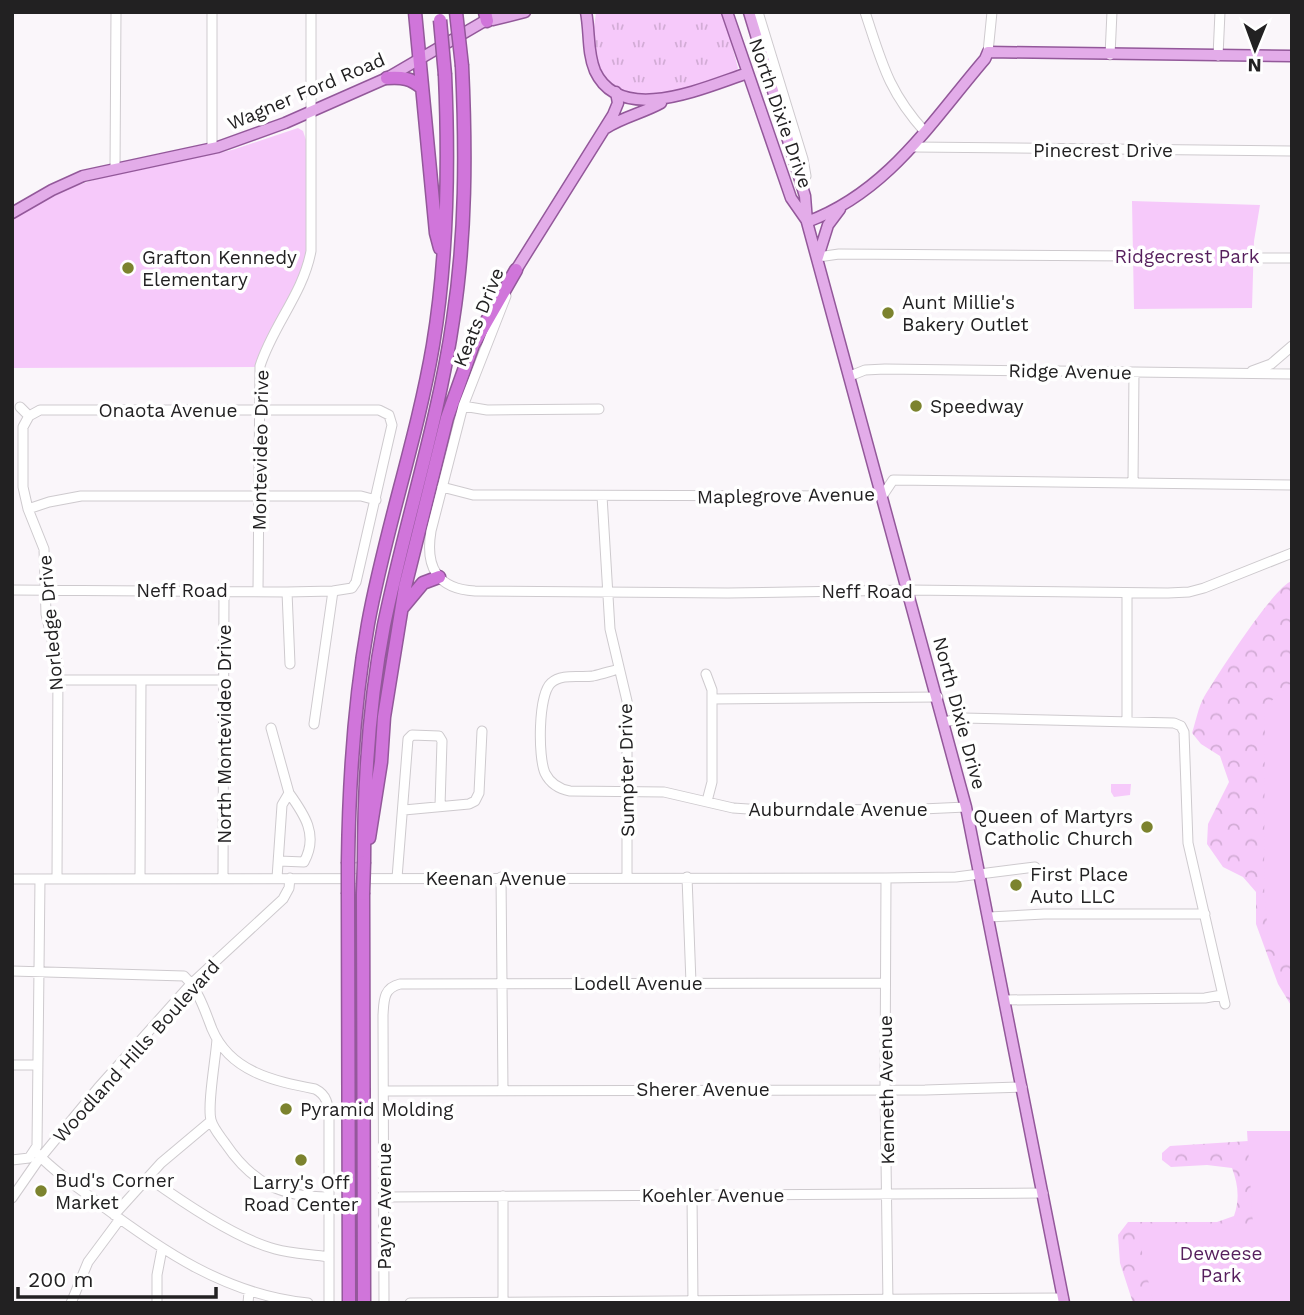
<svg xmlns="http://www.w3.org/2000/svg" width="1304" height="1315" font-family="'Work Sans',sans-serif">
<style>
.grass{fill:url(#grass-tufts)}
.forest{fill:url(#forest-crowns)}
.park{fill:#f6c9fa}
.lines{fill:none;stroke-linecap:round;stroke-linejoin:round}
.minor-casing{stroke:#cecace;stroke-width:11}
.major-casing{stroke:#93589a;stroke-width:13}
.highway-casing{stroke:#93589a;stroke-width:15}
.minor{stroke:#fff;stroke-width:9}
.major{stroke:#e3ace9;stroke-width:10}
.highway{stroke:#d075da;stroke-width:12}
.highway-bridge-casing{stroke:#93589a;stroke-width:15;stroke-linecap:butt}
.highway-bridge{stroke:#d075da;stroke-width:12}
.poi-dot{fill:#7c832e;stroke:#fff;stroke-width:2.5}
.labels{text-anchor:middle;stroke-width:7;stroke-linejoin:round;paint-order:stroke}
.street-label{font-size:19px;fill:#222122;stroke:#fff}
.park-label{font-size:19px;fill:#561f5d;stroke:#fff}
.poi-label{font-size:19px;fill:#222122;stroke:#fff;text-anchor:start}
</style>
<defs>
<pattern id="grass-tufts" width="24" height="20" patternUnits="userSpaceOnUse" patternTransform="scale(1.75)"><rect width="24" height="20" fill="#f6c9fa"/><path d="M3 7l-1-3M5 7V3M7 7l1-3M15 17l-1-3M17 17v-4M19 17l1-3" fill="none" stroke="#d3acd6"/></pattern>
<pattern id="forest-crowns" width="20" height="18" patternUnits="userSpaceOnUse" patternTransform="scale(1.75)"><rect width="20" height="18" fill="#f6c9fa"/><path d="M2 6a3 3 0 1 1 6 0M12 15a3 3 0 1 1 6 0" fill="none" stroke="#d3acd6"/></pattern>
</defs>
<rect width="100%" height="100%" fill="#faf6fa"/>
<path class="grass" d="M 596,12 L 723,12 L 738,68 L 735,73 C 712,80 674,97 651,98 C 623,99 598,78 593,50 C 591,38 595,24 596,12 Z"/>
<path class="forest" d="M 1292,581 L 1292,1007 L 1278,984 L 1256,924 L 1256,892 L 1243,877 L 1223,867 L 1207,844 L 1208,824 L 1229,782 L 1220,756 L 1201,744 L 1192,733 C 1196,721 1198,708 1204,697 C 1216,677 1275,585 1292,581 Z
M 1292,1131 L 1292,1303 L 1133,1303 L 1120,1263 L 1118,1235 L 1128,1222 L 1217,1222 L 1234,1216 C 1240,1199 1238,1184 1232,1168 L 1207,1165 L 1171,1167 L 1162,1160 L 1162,1153 L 1170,1146 L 1281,1139 Z"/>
<path class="park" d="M 298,128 L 303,131 L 307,143 L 307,258 L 300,281 L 257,367 L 12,368 L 12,219 L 31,207 L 75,186 L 103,177 L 232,150 Z
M 1132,201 L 1260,205 L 1254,241 L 1252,308 L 1134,309 Z
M 1292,682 L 1292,947 L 1269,947 L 1264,887 L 1265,707 Z
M 1111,784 L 1131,784 L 1130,795 L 1114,797 L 1111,792 Z
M 1247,1131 L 1292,1131 L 1292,1303 L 1153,1303 L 1136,1224 L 1253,1225 Z"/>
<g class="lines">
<g class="minor-casing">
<path id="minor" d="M 758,12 L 803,159 L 806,176 L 800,179
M 865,12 C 882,63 888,91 925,132
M 988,52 L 992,12
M 1110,55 L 1112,12
M 1218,56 L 1220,12
M 914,147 L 1292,151
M 212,148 L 212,12
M 115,169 L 116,12
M 818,257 L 839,254 L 1132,256
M 1255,258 L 1292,258
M 506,296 L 463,406 L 431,531 C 425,567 437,589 475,591 L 728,593 L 909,590 L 1168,593 L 1189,592 L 1204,588 L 1292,553
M 1252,371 L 1271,364 L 1292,346
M 850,376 L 865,370 L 885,369 L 1292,374
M 463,406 L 487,410 L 599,409
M 20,407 L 29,416
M 29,416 L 23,427 L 23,487 L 28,509 L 44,549 L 46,614 L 58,666 L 57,879
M 1133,482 L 1134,372
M 442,487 L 473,495 L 863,496 L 883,495 L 893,480 L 1292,485
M 602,496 L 610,629 L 627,701 L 627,877
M 28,509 L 49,502 L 81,496 L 361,496 L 376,500
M 12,590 L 287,592 L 333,591 L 352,588 L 356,582 L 392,425 L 389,415 L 379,410 L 40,410 L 29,416
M 258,590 L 260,366 C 273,325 303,294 311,251 L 311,12
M 287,592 L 290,664
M 619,669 C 611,671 602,674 593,676 C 580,678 562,673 551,683 C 538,695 538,757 545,773 C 550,783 559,789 570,791 L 664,792 L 733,808 L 748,809 L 900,810 L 966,807
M 706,674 L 712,690 L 712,782 L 707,801
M 57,680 L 224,680
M 712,699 L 938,697
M 944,722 L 963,718 L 1174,723 L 1181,726 L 1184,732 L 1188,843 L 1225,1004
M 1127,722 L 1127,593
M 314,724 L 333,591
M 271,728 L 289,793 L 282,805 L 277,878
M 404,810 L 469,804 L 475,801 L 479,793 L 482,731
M 279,861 L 304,862 C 319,835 304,814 289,793
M 501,877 L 503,1090
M 687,877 L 691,983
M 140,878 L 141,680
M 223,878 L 224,590
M 397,878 L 408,739 L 412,735 L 439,736 L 442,741 L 440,806
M 886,878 L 885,1089 L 888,1303
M 12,879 L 886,878 L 956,877 L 1035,867
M 989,917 L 1044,914 L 1205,914
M 12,971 L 184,976 C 198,989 205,1011 212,1029 C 230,1072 274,1081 315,1089 C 327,1095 328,1104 329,1117 L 329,1303
M 1005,1000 L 1205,998 L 1222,995
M 217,1039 C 216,1057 207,1105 211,1120 C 213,1128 220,1136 225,1143 C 252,1183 280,1197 329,1197
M 12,1065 L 37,1065
M 384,1091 L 925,1090 L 1022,1087
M 35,1151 C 53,1171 76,1186 97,1202 C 161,1250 226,1295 308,1303
M 12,1160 L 29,1158 L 37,1146 L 40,879
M 149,1178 C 181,1201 237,1239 275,1249 C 292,1254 311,1254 329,1257
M 692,1195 L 693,1301
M 503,1196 L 503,1303
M 384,1197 L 1043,1193
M 12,1198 L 37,1162 L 98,1088 L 191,984 L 283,899 L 289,888 L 290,878
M 114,1215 L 161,1163 L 211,1121
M 71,1303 L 88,1262 L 120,1219
M 157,1303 L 157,1275 L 162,1249
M 248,1303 L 249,1292
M 384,1303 L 383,1015 C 384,1001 383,988 400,984 L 885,983
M 410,1303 L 1063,1298"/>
</g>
<g class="major-casing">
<path id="major" d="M 586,12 C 590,32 587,52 595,71 C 621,127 707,86 748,73
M 727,12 L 791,198 L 807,221
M 749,12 L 805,196 L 807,222 L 966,807 L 1064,1303
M 493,20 L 525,12
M 606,128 C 623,117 643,113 661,103
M 12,213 L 52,190 L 83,176 L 218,147 L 285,123 L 387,78 L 500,12
M 807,222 C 888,192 931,122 985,59 L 988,52 L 1292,56
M 818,257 L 828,225 L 840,209
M 516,270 L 613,115 L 618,103 L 616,92"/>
</g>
<g class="highway-casing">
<path id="highway" d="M 415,12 L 436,233 L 440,248
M 485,12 L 487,21
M 387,78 C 402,77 411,78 422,88
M 403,607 L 423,583 L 439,577
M 369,838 L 381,762 L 384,717 L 405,587 L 447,418 L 473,345 L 516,270
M 348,862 C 349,782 354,703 368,624 C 385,530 417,439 433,345 C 448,255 449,165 445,75
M 364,862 C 364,782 369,703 384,625 C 405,523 438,423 453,320 C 466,236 466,151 462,66
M 348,894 L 349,1303
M 363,894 L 364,1303"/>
</g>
<use href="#minor" class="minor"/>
<use href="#major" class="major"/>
<use href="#highway" class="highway"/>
<g class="highway-bridge-casing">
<path id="highway-bridge" d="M 456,12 L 462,66
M 440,20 L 445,75
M 348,862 L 348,894
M 363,894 L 364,862"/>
</g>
<use href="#highway-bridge" class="highway-bridge"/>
</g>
<g class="poi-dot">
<circle cx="128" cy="268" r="7"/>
<circle cx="888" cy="313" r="7"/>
<circle cx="916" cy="406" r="7"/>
<circle cx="1147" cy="827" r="7"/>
<circle cx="1016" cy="885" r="7"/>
<circle cx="286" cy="1109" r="7"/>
<circle cx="301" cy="1160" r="7"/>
<circle cx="41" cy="1191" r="7"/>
</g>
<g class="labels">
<g class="street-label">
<text transform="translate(306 91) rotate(-23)" y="7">Wagner Ford Road</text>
<text transform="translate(781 113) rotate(71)" y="7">North Dixie Drive</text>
<text x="1103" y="157">Pinecrest Drive</text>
<text transform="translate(478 317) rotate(-68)" y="7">Keats Drive</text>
<text transform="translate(1070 371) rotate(1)" y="7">Ridge Avenue</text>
<text x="168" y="417">Onaota Avenue</text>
<text transform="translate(260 450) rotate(-89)" y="7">Montevideo Drive</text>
<text transform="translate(786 495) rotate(-1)" y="7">Maplegrove Avenue</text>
<text x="182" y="597">Neff Road</text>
<text x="867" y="598">Neff Road</text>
<text transform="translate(50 623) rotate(-95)" y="7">Norledge Drive</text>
<text transform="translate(960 713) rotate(75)" y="7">North Dixie Drive</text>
<text transform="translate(224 734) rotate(-90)" y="7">North Montevideo Drive</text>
<text transform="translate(626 770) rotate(-91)" y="7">Sumpter Drive</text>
<text x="838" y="816">Auburndale Avenue</text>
<text x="496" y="885">Keenan Avenue</text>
<text x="638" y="990">Lodell Avenue</text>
<text transform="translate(136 1051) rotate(-48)" y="7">Woodland Hills Boulevard</text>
<text x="703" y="1096">Sherer Avenue</text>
<text transform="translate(886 1090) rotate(-91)" y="7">Kenneth Avenue</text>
<text x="713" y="1202">Koehler Avenue</text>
<text transform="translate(384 1206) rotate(-90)" y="7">Payne Avenue</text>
</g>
<g class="park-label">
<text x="1187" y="263">Ridgecrest Park</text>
<text x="1221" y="1260">Deweese<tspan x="1221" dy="22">Park</tspan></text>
</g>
<g class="poi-label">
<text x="142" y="264">Grafton Kennedy<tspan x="142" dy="22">Elementary</tspan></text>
<text x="902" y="309">Aunt Millie's<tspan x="902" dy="22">Bakery Outlet</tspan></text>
<text x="930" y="413">Speedway</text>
<text x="1133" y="823" text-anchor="end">Queen of Martyrs<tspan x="1133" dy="22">Catholic Church</tspan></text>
<text x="1030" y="881">First Place<tspan x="1030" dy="22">Auto LLC</tspan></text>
<text x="300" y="1116">Pyramid Molding</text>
<text x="55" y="1187">Bud's Corner<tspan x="55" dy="22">Market</tspan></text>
<text x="301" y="1189" text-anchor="middle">Larry's Off<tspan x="301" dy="22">Road Center</tspan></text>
</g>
</g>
<rect width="1304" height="1315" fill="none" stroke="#222122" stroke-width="28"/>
<g transform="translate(1255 49) rotate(181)" stroke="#ffffff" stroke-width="5" paint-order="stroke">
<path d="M0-5L12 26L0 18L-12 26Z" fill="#222122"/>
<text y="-10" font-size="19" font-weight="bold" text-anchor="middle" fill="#222122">N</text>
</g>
<path d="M18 1287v10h198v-10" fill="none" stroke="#222122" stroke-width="3.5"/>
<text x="28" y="1287" font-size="21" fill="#222122" stroke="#ffffff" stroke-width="5" paint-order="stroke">200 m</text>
</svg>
